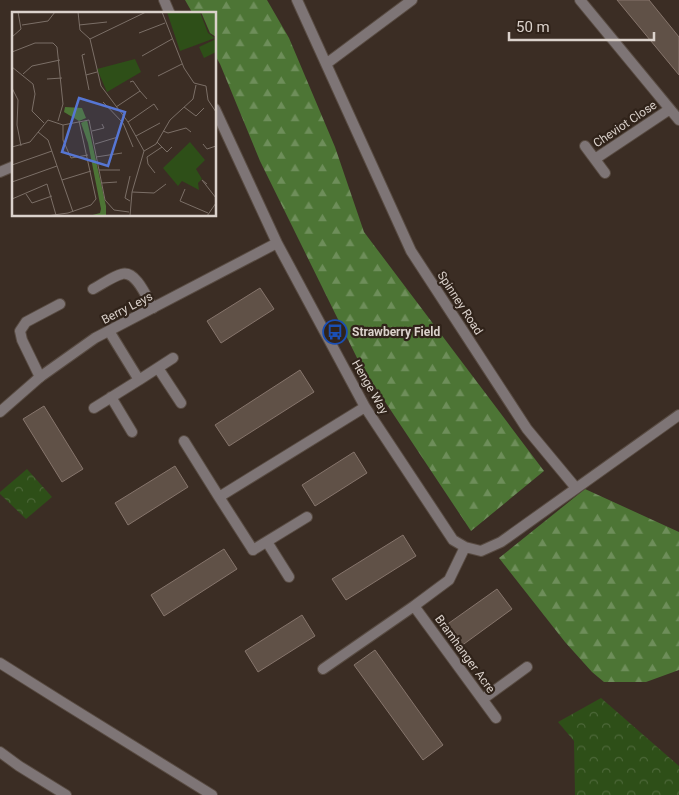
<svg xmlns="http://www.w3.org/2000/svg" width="679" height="795" font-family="Roboto,sans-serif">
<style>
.forest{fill:url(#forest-firs)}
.park{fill:url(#park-crowns)}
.building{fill:#605147;stroke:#86756c}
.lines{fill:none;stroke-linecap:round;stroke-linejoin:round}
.lane-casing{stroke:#584b42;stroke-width:12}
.street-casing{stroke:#584b42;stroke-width:12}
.lane{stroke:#7e7576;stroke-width:10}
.street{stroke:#7e7576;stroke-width:10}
.labels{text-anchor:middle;stroke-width:4.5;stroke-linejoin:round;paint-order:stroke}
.street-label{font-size:12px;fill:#dbd2cc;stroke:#30231a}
.poi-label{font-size:12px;font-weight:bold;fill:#dbd2cc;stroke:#30231a;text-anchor:start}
.inset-road{fill:none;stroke:#7b6f67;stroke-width:1}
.view{fill:#5676d4;fill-opacity:0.15;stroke:#5676d4;stroke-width:2.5}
.inset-edge{fill:none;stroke:#dbd2cc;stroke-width:2.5}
</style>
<defs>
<pattern id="forest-firs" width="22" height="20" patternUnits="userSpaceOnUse" patternTransform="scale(1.25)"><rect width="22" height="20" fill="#4d7535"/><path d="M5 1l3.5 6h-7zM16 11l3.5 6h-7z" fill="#6e8e5a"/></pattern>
<pattern id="park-crowns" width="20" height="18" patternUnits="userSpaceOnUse" patternTransform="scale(1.25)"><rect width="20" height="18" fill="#2e4f18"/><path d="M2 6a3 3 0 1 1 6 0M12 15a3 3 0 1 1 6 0" fill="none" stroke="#4c6738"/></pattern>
</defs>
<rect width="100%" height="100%" fill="#3b2d24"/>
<path class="forest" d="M 185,0 L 267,0 L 289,38 L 335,147 L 364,232 L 544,471 L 471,531 L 360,364 L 260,161 L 220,64 L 215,55 L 215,14 L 193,14 Z
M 585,489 L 679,532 L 679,670 L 646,682 L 604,682 L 592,672 L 565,642 L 499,558 Z"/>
<path class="park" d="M 27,469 L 52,497 L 26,519 L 0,494 L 0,492 Z
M 601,698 L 679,766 L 679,795 L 575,795 L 574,741 L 558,722 Z"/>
<path class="building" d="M 617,0 L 649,0 L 679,37 L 679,75 Z
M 260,288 L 274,309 L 221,343 L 207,321 Z
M 300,370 L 314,392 L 229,446 L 215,425 Z
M 44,406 L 83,469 L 62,482 L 23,419 Z
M 354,452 L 367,473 L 315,506 L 302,485 Z
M 175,466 L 188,487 L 128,525 L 115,503 Z
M 403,535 L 416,556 L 346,600 L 332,579 Z
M 224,549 L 237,569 L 164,616 L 151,595 Z
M 497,589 L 512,609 L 457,649 L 442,628 Z
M 302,615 L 315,636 L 258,672 L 245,651 Z
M 375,650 L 443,745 L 423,760 L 354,665 Z"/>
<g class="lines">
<g class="lane-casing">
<path id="lane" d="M 93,289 C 101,285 113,276 122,274 C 136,270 147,298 153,308
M 109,331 L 139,380 L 173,358
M 158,368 L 181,403
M 40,377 L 22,340 L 20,331 L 26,322 L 60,304
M 111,397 L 132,432
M 94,408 L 139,380
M 267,542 L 289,577
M 253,550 L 307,517
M 483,699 L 527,667"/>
</g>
<g class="street-casing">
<path id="street" d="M 164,0 L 170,14
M 297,0 L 411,251 L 527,429 L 576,488
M 580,0 L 679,120
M 326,64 L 412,0
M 215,109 L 277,243 L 365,407 L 453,540 L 465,547 L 481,551 L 501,542 L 679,415
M 585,146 L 605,173
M 595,159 L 670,109
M 0,172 L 14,166
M 0,412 L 40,377 L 95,338 L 277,243
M 184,441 L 219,497
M 253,550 L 219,497 L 365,407
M 414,606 L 496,718
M 0,663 L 62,702 L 212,795
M 323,669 L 414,606 L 449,580 L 465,547
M 0,752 L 19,766 L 66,795"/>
</g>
<use href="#lane" class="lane"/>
<use href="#street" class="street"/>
</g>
<defs>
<g id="bus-ring" transform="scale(1.25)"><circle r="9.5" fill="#30231a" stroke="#1a4fb4" stroke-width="1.5"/><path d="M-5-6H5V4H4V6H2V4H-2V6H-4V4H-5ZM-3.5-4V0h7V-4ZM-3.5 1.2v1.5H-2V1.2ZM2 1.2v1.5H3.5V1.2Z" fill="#1a4fb4"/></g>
</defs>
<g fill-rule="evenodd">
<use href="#bus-ring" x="335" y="332"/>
</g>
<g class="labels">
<g class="street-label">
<text transform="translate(625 124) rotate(-34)" y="4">Cheviot Close</text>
<text transform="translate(460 303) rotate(57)" y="4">Spinney Road</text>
<text transform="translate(127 308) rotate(-27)" y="4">Berry Leys</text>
<text transform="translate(370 387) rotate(60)" y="4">Henge Way</text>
<text transform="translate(465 654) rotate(54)" y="4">Bramhanger Acre</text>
</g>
<g class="poi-label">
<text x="352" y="336">Strawberry Field</text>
</g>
</g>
<g transform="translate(12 12)">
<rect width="204" height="204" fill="#3b2d24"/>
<path d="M 189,0 L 204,0 L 204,25 L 198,21 ZM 53,95 L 70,96 L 74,106 L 67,109 L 52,100 ZM 75,108 L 94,194 L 94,204 L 77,204 L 88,201 L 89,197 L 76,131 L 69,111 Z" fill="#4d7535"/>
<path d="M 155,0 L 188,0 L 196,21 L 203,26 L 168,39 ZM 123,47 L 129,60 L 95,80 L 85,57 ZM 178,130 L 193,148 L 184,157 L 190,167 L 186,171 L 187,178 L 170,169 L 166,174 L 151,156 Z" fill="#2e4f18"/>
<path d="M 204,27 L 204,40 L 192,46 L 187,35 Z" fill="#2e4f18"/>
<path class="inset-road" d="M 66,0 L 68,18 L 78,27M 150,0 L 172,56 L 182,71 L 194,74 L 196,88 L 204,100M 10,13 L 36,9 L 43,0M 67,13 L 95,10M 127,21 L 153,11M 0,25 L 9,17 L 6,0M 78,27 L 89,74 L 116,110 L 132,139M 78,27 L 134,0M 0,40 L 23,31 L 41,31 L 45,35 L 51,92 L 46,109M 73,42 L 70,43 L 74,63 L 85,60M 130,44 L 160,27M 0,55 L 21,72 L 23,82 L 20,99 L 32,111M 11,62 L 20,54 L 48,48M 74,63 L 77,78M 146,64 L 170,52M 35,67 L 50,66M 118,70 L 121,69 L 128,79M 0,76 L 6,88 L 5,113 L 9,134M 91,90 L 111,111 L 121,135M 104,95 L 128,79 L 135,87M 172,95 L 184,104 L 192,96M 116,110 L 142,92 L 146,98M 51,113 L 77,108 L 93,188 L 102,198 L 117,200M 51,113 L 51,128 L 59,146 L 76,143M 80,119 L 92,116 L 90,112M 151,119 L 156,121 L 174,116 L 179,120M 26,120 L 36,128 L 61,200M 124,124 L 148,111M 145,130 L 155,140 L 160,135M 83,132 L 106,125M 191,132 L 195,137 L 204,134M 0,135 L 18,130 L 36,108 L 51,113M 132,139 L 144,132 L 158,108 L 181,87 L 184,73M 84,145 L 110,141M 0,153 L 40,139M 87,158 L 108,158M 143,161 L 136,152 L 135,145 L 150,135M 118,164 L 113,186 L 118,189M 50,168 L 79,159M 0,170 L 45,154M 90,171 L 105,170M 195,172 L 190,168 L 204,186M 173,177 L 168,189 L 196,201M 120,180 L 142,181 L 154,172M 14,182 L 20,191 L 40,184M 0,187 L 35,172 L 44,203M 34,204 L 56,201 L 79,193 L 84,187 L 67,109M 118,204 L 120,180 L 132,139M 195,204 L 204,191"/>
<path class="view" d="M 67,86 L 113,100 L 96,154 L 50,140 Z"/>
<rect width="204" height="204" class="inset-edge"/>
</g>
<path d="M509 32v8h145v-8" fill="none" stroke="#dbd2cc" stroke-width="2.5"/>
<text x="516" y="32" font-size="15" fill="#dbd2cc" stroke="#30231a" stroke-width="4" paint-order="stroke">50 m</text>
</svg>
